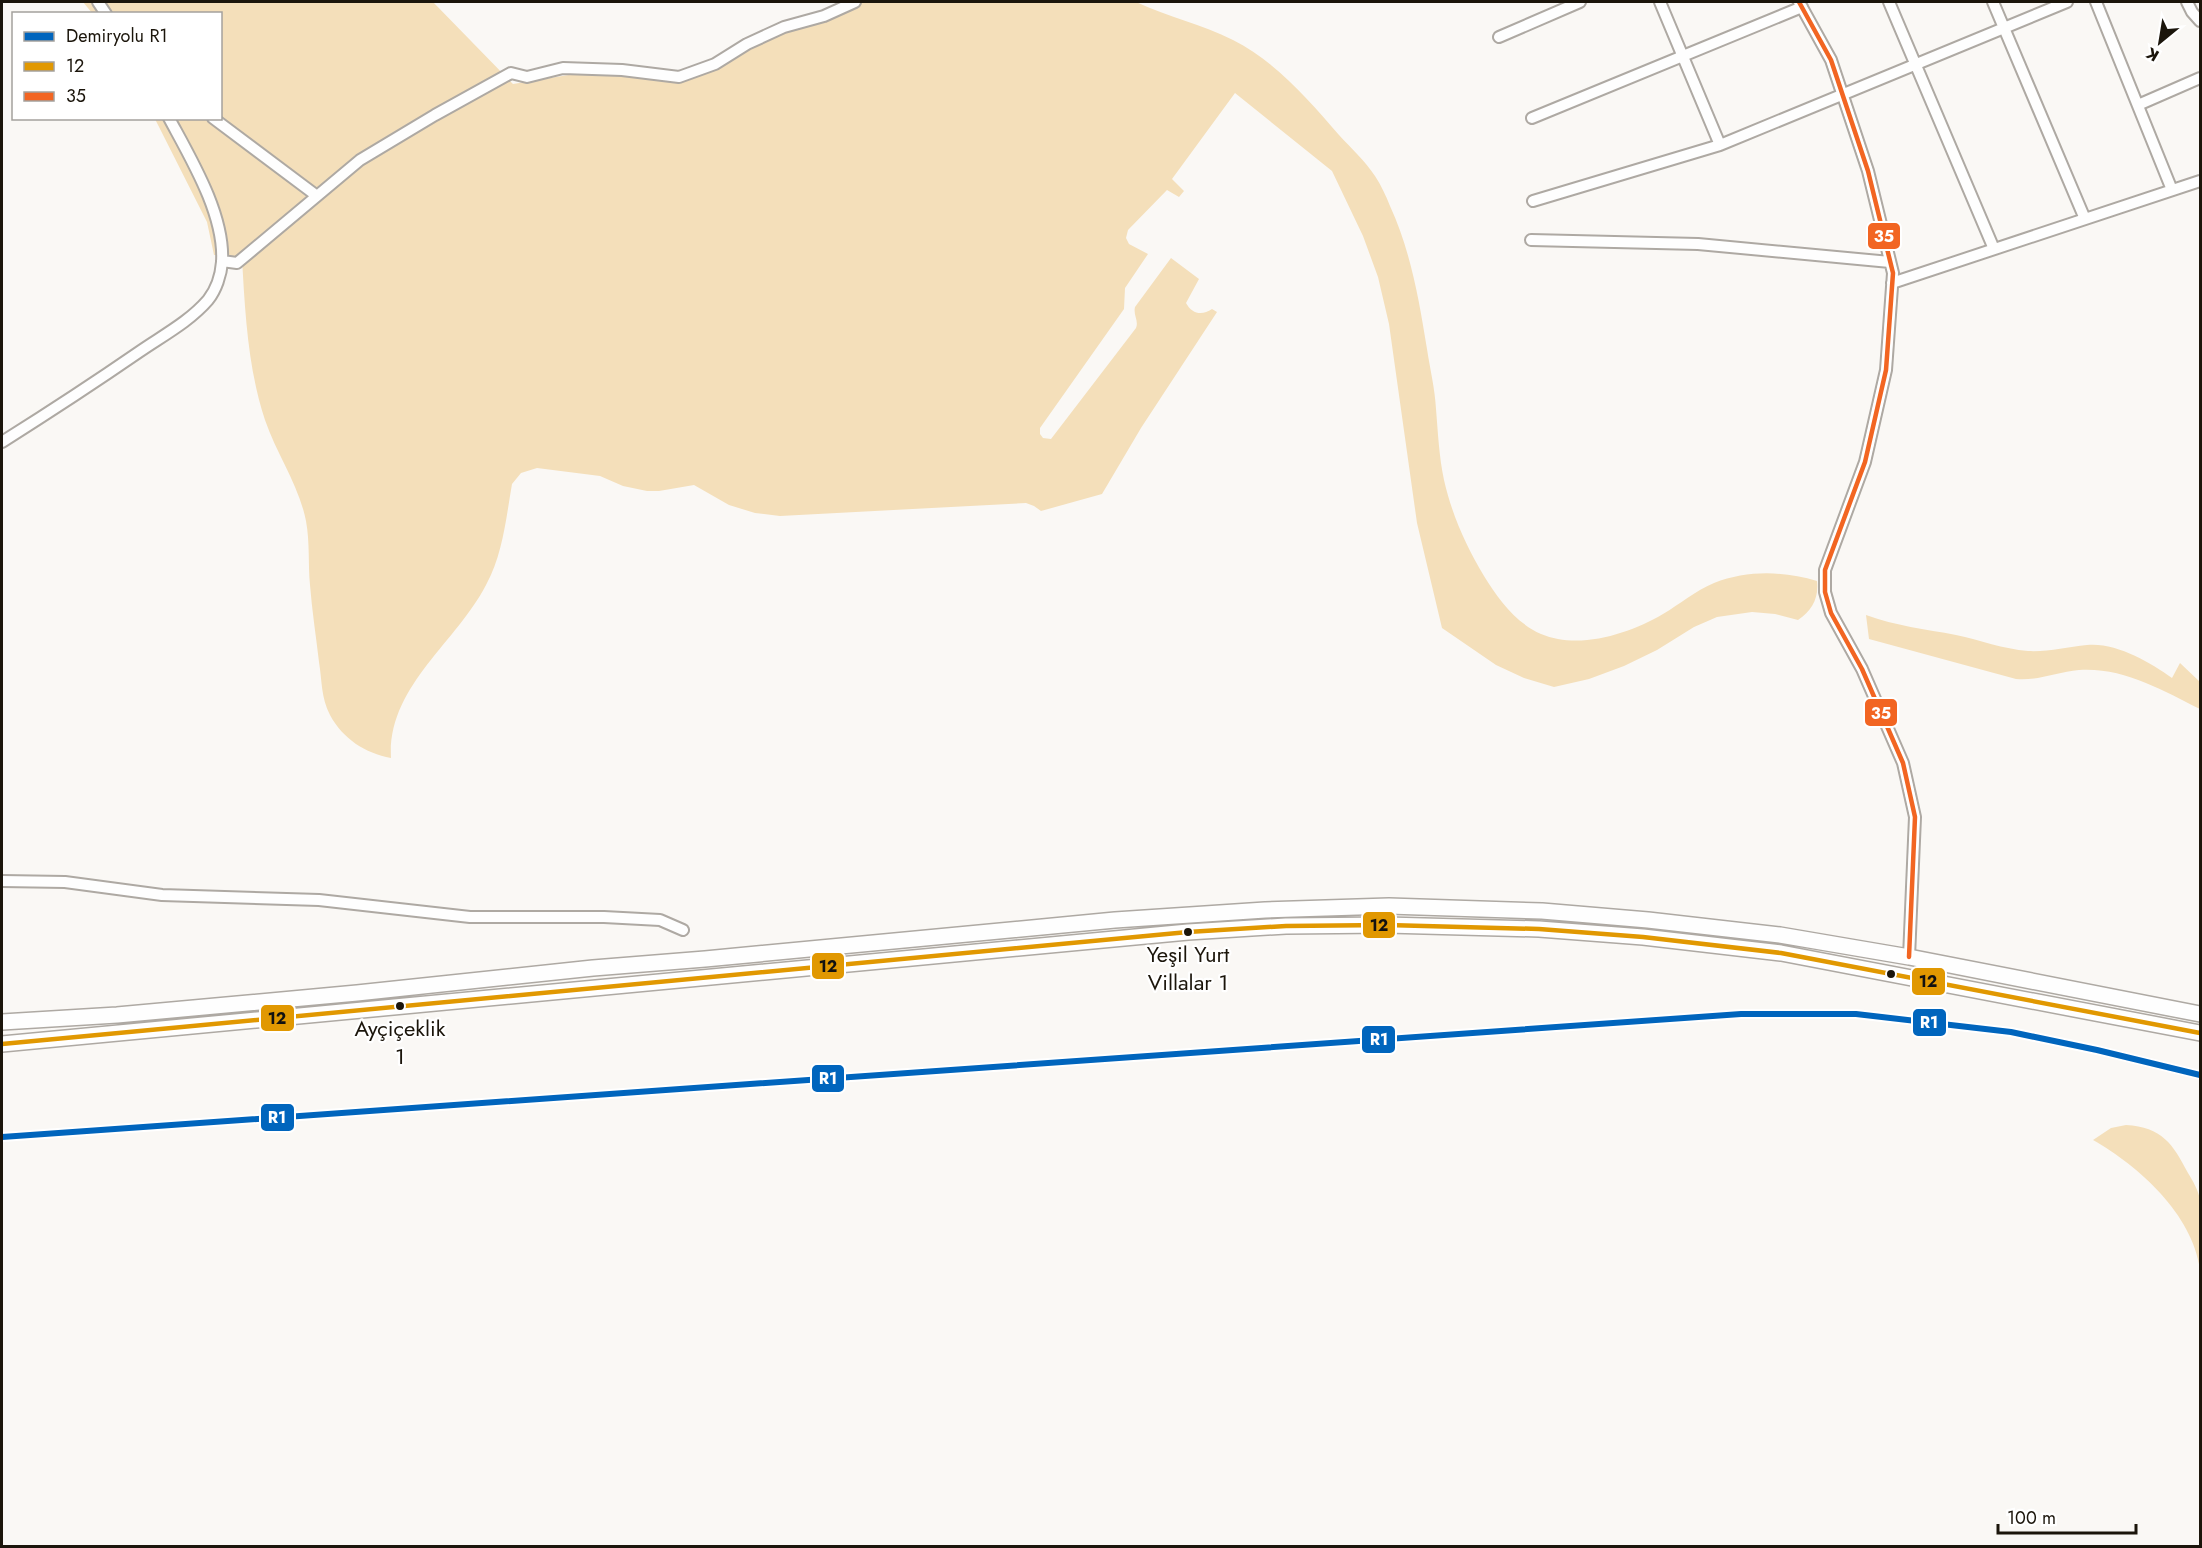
<svg xmlns="http://www.w3.org/2000/svg" width="2202" height="1548" font-family="Jost,sans-serif">
<style>
.green{fill:#f4dfba}
.lines{fill:none;stroke-linecap:round;stroke-linejoin:round}
.minor-casing{stroke:#aea9a3;stroke-width:14}
.highway-casing{stroke:#aea9a3;stroke-width:18}
.minor{stroke:#fefefe;stroke-width:10}
.highway{stroke:#fefefe;stroke-width:15}
.bus-1-casing{stroke:#fff;stroke-width:9}
.bus-2-casing{stroke:#fff;stroke-width:9}
.bus-1{stroke:#e19801;stroke-width:4.5}
.bus-2{stroke:#f26522;stroke-width:4.5}
.rail-1-casing{stroke:#fff;stroke-width:10}
.rail-1{stroke:#0065bd;stroke-width:6}
.bus-dot{fill:#1b150b;stroke:#fff;stroke-width:2}
.labels{text-anchor:middle;stroke-width:4.5;stroke-linejoin:round;paint-order:stroke}
.bus-label{font-size:22px;fill:#1b150b;stroke:#fff}
.line-badge{stroke:#fff;stroke-width:2}
.badge-label{font-size:16px;text-anchor:middle;font-weight:bold;fill:#fff}
.pale-badge-label{font-size:16px;text-anchor:middle;font-weight:bold;fill:#111}
</style>
<rect width="100%" height="100%" fill="#faf8f5"/>
<path class="green" d="M 83,2 L 433,2 L 513,84 L 587,72 L 637,76 L 655,80 L 674,80 L 720,67 L 769,38 L 844,10 L 862,2 L 1136,2 C 1168,17 1202,24 1233,40 C 1275,61 1309,100 1339,135 C 1351,148 1365,161 1375,176 C 1381,185 1386,196 1390,206 C 1411,252 1419,300 1427,349 C 1430,369 1435,389 1436,409 C 1438,433 1439,456 1444,480 C 1452,515 1466,546 1484,576 C 1498,599 1516,623 1541,634 C 1579,650 1629,634 1663,614 C 1680,604 1695,591 1714,583 C 1748,570 1783,571 1817,581 C 1819,598 1812,611 1798,620 L 1775,614 L 1752,612 L 1717,617 L 1694,627 L 1657,650 L 1624,666 L 1589,679 L 1554,687 L 1524,678 L 1496,665 L 1442,628 L 1417,523 L 1389,324 L 1378,277 L 1363,236 L 1332,171 L 1235,93 L 1172,179 L 1184,191 L 1179,197 L 1167,190 L 1128,230 L 1126,238 L 1129,244 L 1148,254 L 1125,288 L 1124,309 L 1040,428 L 1040,434 L 1043,438 L 1051,439 L 1136,328 C 1139,321 1133,315 1135,307 L 1171,258 L 1199,279 L 1186,303 C 1192,314 1202,316 1212,309 L 1217,312 L 1141,428 L 1102,494 L 1041,511 L 1034,506 L 1026,503 L 780,516 L 755,513 L 729,505 L 694,485 L 659,491 L 647,491 L 623,486 L 600,476 L 537,468 L 521,473 L 512,484 C 506,518 503,554 486,585 C 456,643 387,687 391,758 C 365,753 343,739 330,715 C 321,698 322,680 319,662 C 316,636 312,611 310,585 C 308,564 310,543 306,521 C 299,485 277,455 265,420 C 248,369 245,312 242,258 L 214,255 L 207,222 L 155,119 L 220,118 L 220,14 L 92,13 Z
M 1866,615 C 1896,626 1925,629 1956,635 C 1980,640 2003,649 2028,651 C 2048,652 2067,647 2087,645 C 2115,642 2150,662 2172,678 L 2180,663 L 2200,682 L 2200,709 C 2162,690 2123,667 2079,670 C 2057,672 2038,681 2016,679 L 1869,639 Z
M 2126,1125 C 2162,1127 2173,1144 2188,1173 C 2193,1181 2198,1190 2200,1199 C 2202,1216 2201,1251 2200,1269 C 2192,1214 2140,1167 2093,1140 L 2111,1128 Z"/>
<g class="lines">
<g class="minor-casing">
<path id="minor" d="M 98,2 L 106,14
M 1660,2 L 1720,145
M 1799,2 L 1831,60 L 1868,171 L 1893,273 L 1886,370 L 1865,462 L 1825,570 L 1825,592 L 1831,613 L 1862,669 L 1903,763 L 1915,817 L 1909,957
M 1889,2 L 1994,249
M 1993,2 L 2085,219
M 2096,2 L 2172,190
M 2187,2 L 2192,12 L 2200,21
M 1499,37 L 1580,2
M 2138,105 L 2200,78
M 213,118 L 317,196
M 1532,118 L 1802,7
M 1533,201 L 1720,145 L 2067,2
M 1531,240 L 1698,244 L 1890,262
M 222,261 L 237,263 L 360,160 L 435,115 L 511,73 L 527,77 L 563,68 L 622,70 L 679,77 L 715,64 L 747,44 L 784,27 L 824,16 L 855,2
M 1892,283 L 2200,181
M 2,442 C 48,413 94,383 139,352 C 162,336 189,322 208,300 C 216,290 221,275 222,262 C 225,215 191,159 169,118
M 2,881 L 65,882 L 162,895 L 319,900 L 470,917 L 604,917 L 660,920 L 683,930"/>
</g>
<g class="highway-casing">
<path id="highway" d="M 2,1022 L 117,1015 L 357,993 L 593,968 L 705,959 L 1115,920 L 1265,910 L 1389,906 L 1542,911 L 1648,920 L 1780,935 L 1909,957 L 2200,1014
M 2,1044 L 1188,932 L 1286,926 L 1387,925 L 1539,929 L 1643,937 L 1781,953 L 2200,1033"/>
</g>
<use href="#minor" class="minor"/>
<use href="#highway" class="highway"/>
<g class="bus-1-casing">
<path id="bus-1" d="M 2,1044 L 1188,932 L 1286,926 L 1387,925 L 1539,929 L 1643,937 L 1781,953 L 2200,1033"/>
</g>
<g class="bus-2-casing">
<path id="bus-2" d="M 1799,2 L 1831,60 L 1868,171 L 1893,273 L 1886,370 L 1865,462 L 1825,570 L 1825,592 L 1831,613 L 1862,669 L 1903,763 L 1915,817 L 1909,957"/>
</g>
<use href="#bus-1" class="bus-1"/>
<use href="#bus-2" class="bus-2"/>
<g class="rail-1-casing">
<path id="rail-1" d="M 2,1137 L 1741,1014 L 1856,1014 L 2011,1032 L 2097,1050 L 2200,1075"/>
</g>
<use href="#rail-1" class="rail-1"/>
</g>
<g class="bus-dot">
<circle cx="1188" cy="932" r="5"/>
<circle cx="1891" cy="974" r="5"/>
<circle cx="400" cy="1006" r="5"/>
</g>
<g class="labels">
<g class="bus-label">
<text x="1188" y="962">Yeşil Yurt<tspan x="1188" dy="28">Villalar 1</tspan></text>
<text x="400" y="1036">Ayçiçeklik<tspan x="400" dy="28">1</tspan></text>
</g>
</g>
<g class="line-badge">
<rect x="1867" y="222" width="34" height="28" rx="6" fill="#f26522"/>
<rect x="1864" y="698" width="34" height="29" rx="6" fill="#f26522"/>
<rect x="1362" y="911" width="34" height="28" rx="6" fill="#e19801"/>
<rect x="811" y="952" width="34" height="28" rx="6" fill="#e19801"/>
<rect x="1911" y="967" width="35" height="29" rx="6" fill="#e19801"/>
<rect x="260" y="1004" width="35" height="28" rx="6" fill="#e19801"/>
<rect x="1912" y="1008" width="35" height="29" rx="6" fill="#0065bd"/>
<rect x="1361" y="1025" width="35" height="29" rx="6" fill="#0065bd"/>
<rect x="811" y="1064" width="34" height="29" rx="6" fill="#0065bd"/>
<rect x="260" y="1103" width="35" height="29" rx="6" fill="#0065bd"/>
</g>
<g class="badge-label">
<text x="1884" y="242">35</text>
<text x="1881" y="719">35</text>
<text x="1929" y="1028">R1</text>
<text x="1379" y="1045">R1</text>
<text x="828" y="1084">R1</text>
<text x="277" y="1123">R1</text>
</g>
<g class="pale-badge-label">
<text x="1379" y="931">12</text>
<text x="828" y="972">12</text>
<text x="1928" y="987">12</text>
<text x="277" y="1024">12</text>
</g>
<rect width="2202" height="1548" fill="none" stroke="#1b150b" stroke-width="6"/>
<rect x="12" y="12" width="210" height="108" fill="#ffffff" stroke="#a4a19d" stroke-width="1.5"/>
<rect x="24" y="32" width="30" height="9" fill="#0065bd" stroke="#a4a19d" stroke-width="1.5"/>
<text x="66" y="42" font-size="18" fill="#1b150b">Demiryolu R1</text>
<rect x="24" y="62" width="30" height="9" fill="#e19801" stroke="#a4a19d" stroke-width="1.5"/>
<text x="66" y="72" font-size="18" fill="#1b150b">12</text>
<rect x="24" y="92" width="30" height="9" fill="#f26522" stroke="#a4a19d" stroke-width="1.5"/>
<text x="66" y="102" font-size="18" fill="#1b150b">35</text>
<g transform="translate(2160 42) rotate(210)" stroke="#ffffff" stroke-width="4.5" paint-order="stroke">
<path d="M0-4.5L10 22L0 15L-10 22Z" fill="#1b150b"/>
<text y="-9" font-size="16" font-weight="bold" text-anchor="middle" fill="#1b150b">K</text>
</g>
<path d="M1998 1524v9h138v-9" fill="none" stroke="#1b150b" stroke-width="3"/>
<text x="2007" y="1524" font-size="18" fill="#1b150b" stroke="#ffffff" stroke-width="4.5" paint-order="stroke">100 m</text>
</svg>
